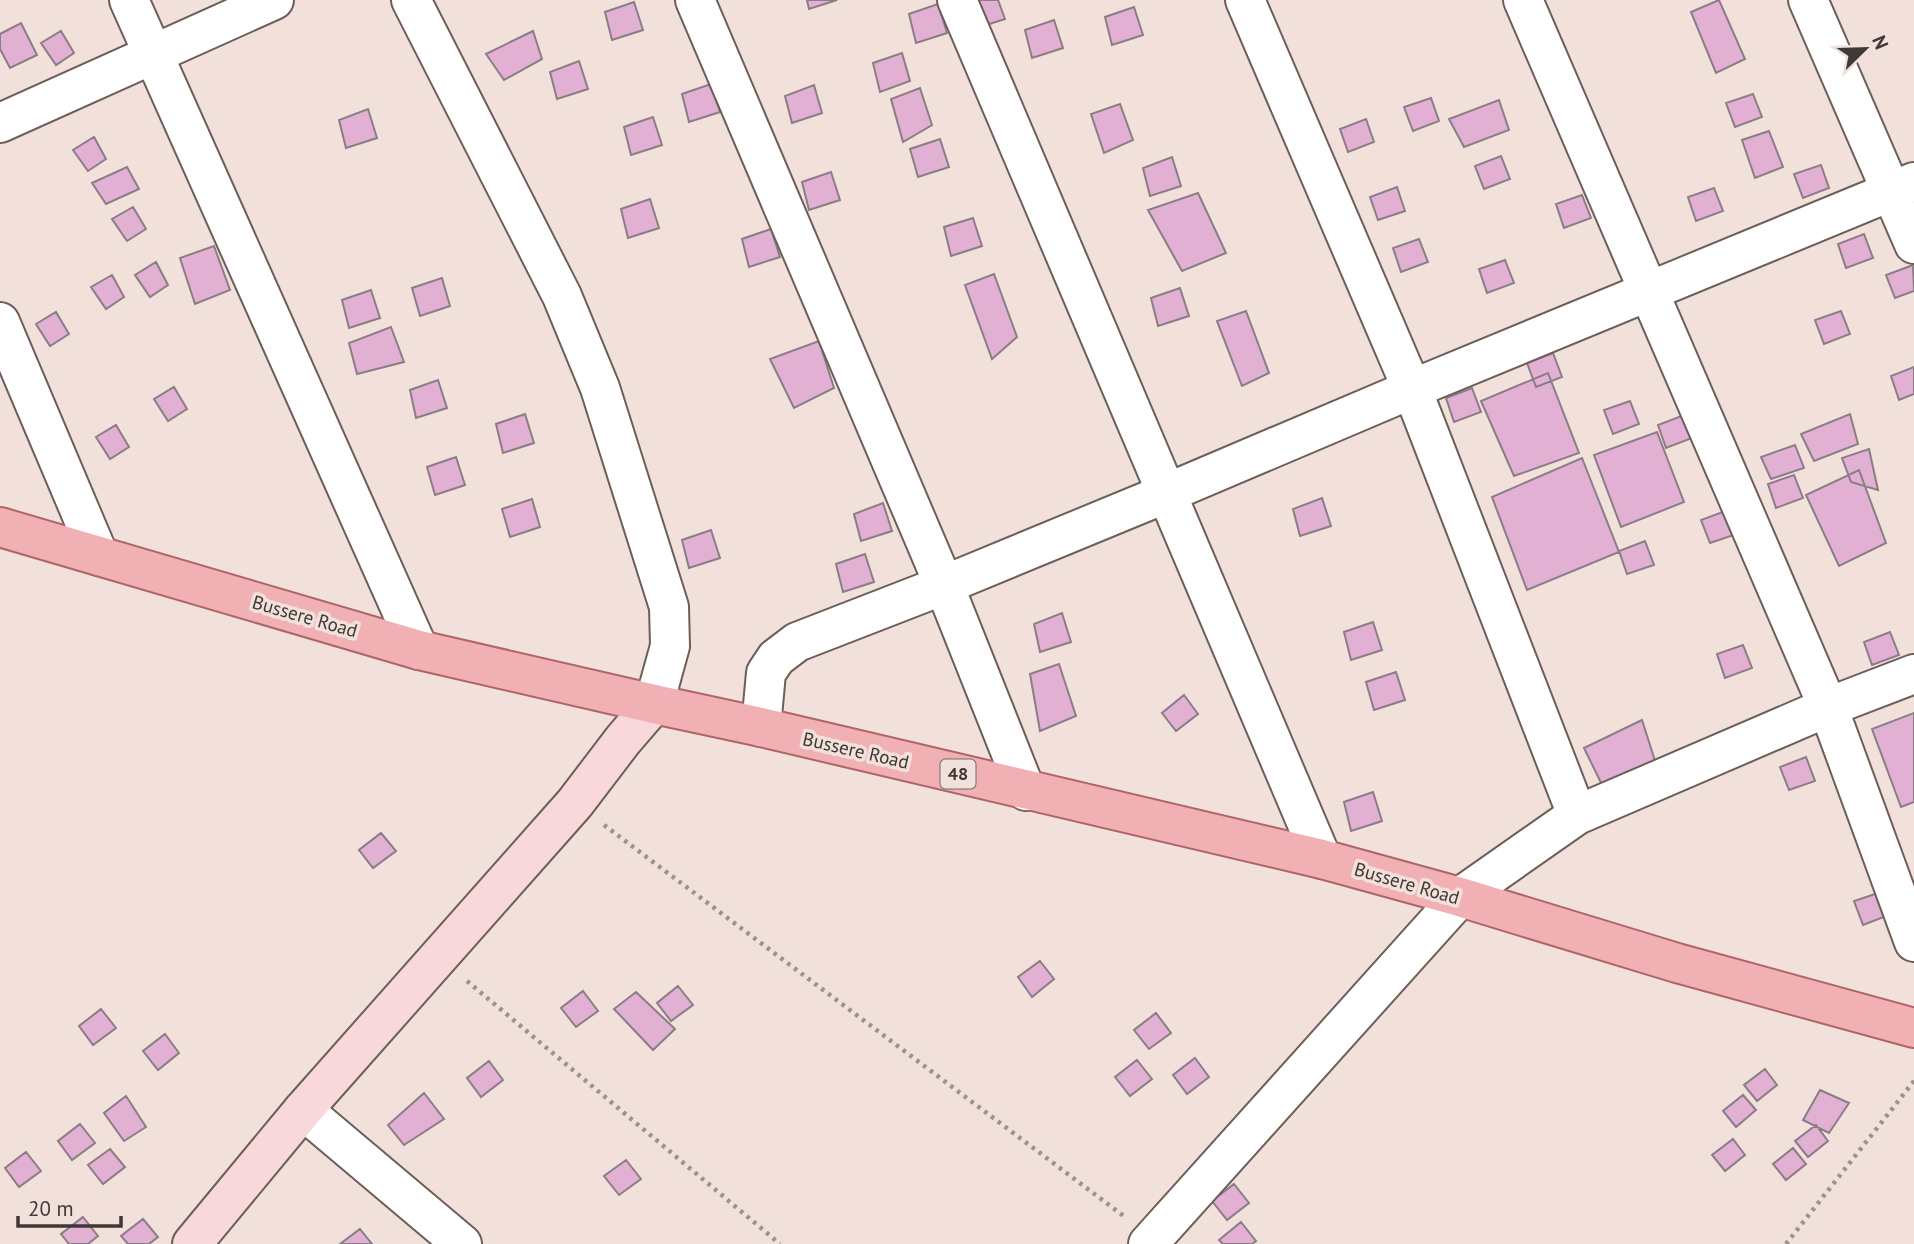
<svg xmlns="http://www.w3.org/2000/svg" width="1914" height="1244" font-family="'PT Sans',sans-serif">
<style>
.building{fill:#e2b0d3;stroke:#8a7d86;stroke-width:2}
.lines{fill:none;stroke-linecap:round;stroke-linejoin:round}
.street-casing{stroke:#6c5e59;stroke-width:42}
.secondary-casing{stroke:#6c5e59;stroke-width:42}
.primary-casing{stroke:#ad6567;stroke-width:42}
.path{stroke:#9e928e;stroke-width:4.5;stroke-dasharray:3.5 5;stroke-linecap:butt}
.street{stroke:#fff;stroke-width:38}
.secondary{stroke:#f8d8da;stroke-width:38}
.primary{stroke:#f1b1b4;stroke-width:38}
.labels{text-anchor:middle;stroke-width:7;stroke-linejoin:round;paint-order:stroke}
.shield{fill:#f2e1db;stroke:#756b68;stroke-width:2}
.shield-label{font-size:18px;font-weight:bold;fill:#3f3836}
.street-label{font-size:19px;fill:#3f3836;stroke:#f2e1db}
</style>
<rect width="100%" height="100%" fill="#f2e1db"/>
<path class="building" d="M 807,0 L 837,0 L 809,9 Z
M 970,0 L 998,0 L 1005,19 L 974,29 Z
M 1719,0 L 1745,59 L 1716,73 L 1691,12 Z
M 634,2 L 643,30 L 612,40 L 605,12 Z
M 938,4 L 947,33 L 916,43 L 909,14 Z
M 1134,7 L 1143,35 L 1112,45 L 1105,17 Z
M 1054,20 L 1063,48 L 1032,58 L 1025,30 Z
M 21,23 L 37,55 L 10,68 L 0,49 L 0,34 Z
M 61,31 L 74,53 L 56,65 L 41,43 Z
M 533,31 L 542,59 L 504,80 L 486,54 Z
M 902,53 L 910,81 L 880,92 L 873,63 Z
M 579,61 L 588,89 L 557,99 L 550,72 Z
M 711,84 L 720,112 L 689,122 L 682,94 Z
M 814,85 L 822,113 L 792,123 L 785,96 Z
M 920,88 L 932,125 L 903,142 L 891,99 Z
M 1753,94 L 1762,117 L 1735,127 L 1726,103 Z
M 1431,98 L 1439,121 L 1413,131 L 1404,107 Z
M 1499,100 L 1509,130 L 1464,147 L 1449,119 Z
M 1120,104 L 1133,140 L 1104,153 L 1091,114 Z
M 368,109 L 377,138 L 346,148 L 339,120 Z
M 653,117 L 662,145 L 631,155 L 624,127 Z
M 1366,119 L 1374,142 L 1348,152 L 1340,129 Z
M 1769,131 L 1783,167 L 1755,178 L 1742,140 Z
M 94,137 L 106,159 L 88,171 L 73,150 Z
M 940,139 L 949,167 L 918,177 L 910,149 Z
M 1501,156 L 1510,179 L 1484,189 L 1475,166 Z
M 1172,157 L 1181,186 L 1150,196 L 1143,168 Z
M 1821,165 L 1829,188 L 1803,198 L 1794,174 Z
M 127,167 L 139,189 L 106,204 L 92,183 Z
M 831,172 L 840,200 L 809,210 L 802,182 Z
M 1397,187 L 1405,211 L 1378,220 L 1370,197 Z
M 1714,188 L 1723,211 L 1696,221 L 1688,197 Z
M 1198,193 L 1226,253 L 1182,271 L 1148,210 Z
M 1582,195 L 1591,218 L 1564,228 L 1556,204 Z
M 650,199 L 659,228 L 628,238 L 621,209 Z
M 133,207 L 146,229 L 127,241 L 112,219 Z
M 973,218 L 982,246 L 951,256 L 944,227 Z
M 771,229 L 780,257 L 749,267 L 742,239 Z
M 1864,234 L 1873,258 L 1846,268 L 1838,244 Z
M 1419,239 L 1428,262 L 1401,272 L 1393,248 Z
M 214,246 L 230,290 L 195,304 L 180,258 Z
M 1505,260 L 1514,283 L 1487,293 L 1479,269 Z
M 156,262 L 168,285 L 150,297 L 135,275 Z
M 1913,265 L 1914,291 L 1895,298 L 1886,275 Z
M 994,274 L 1017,337 L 992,359 L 965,285 Z
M 112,275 L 124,297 L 106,309 L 91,287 Z
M 442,278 L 450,306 L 420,316 L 412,288 Z
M 1180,288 L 1189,316 L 1158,326 L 1151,298 Z
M 371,290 L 380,318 L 349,328 L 342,300 Z
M 1246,311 L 1269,373 L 1242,386 L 1217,321 Z
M 1841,311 L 1850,334 L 1824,344 L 1815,320 Z
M 56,312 L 69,334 L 50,346 L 36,324 Z
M 391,327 L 404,362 L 357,374 L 349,343 Z
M 819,341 L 834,388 L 794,408 L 770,359 Z
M 1553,353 L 1562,377 L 1536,387 L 1527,363 Z
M 1914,367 L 1914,394 L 1899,400 L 1891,376 Z
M 1548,373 L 1579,453 L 1514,476 L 1481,401 Z
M 438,380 L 447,408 L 416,418 L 410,390 Z
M 174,387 L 187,409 L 168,421 L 154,399 Z
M 1472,388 L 1481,412 L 1454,422 L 1446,398 Z
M 1630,401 L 1639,424 L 1613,434 L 1604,410 Z
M 525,414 L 534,443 L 503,453 L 496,424 Z
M 1850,414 L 1858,444 L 1814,461 L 1801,434 Z
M 1684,415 L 1692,438 L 1666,448 L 1658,425 Z
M 116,425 L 129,447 L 110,459 L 96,437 Z
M 1657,432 L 1684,502 L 1621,527 L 1594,455 Z
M 1795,445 L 1804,468 L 1771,479 L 1761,457 Z
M 1869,449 L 1878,490 L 1851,482 L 1842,458 Z
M 456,457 L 465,485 L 435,495 L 427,467 Z
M 1582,458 L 1619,552 L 1527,590 L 1492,497 Z
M 1859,470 L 1886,543 L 1839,566 L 1806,495 Z
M 1794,475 L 1803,498 L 1776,508 L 1768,484 Z
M 1322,498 L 1331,526 L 1300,536 L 1293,509 Z
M 532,499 L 540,527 L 510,537 L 502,509 Z
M 883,503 L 892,531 L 861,541 L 854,514 Z
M 1728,510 L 1737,534 L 1710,543 L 1701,520 Z
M 711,530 L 720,558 L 689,568 L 682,540 Z
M 1645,541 L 1654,565 L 1627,574 L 1619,551 Z
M 865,554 L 874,582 L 843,592 L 836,564 Z
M 1062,613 L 1071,642 L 1040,652 L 1034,624 Z
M 1373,622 L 1382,650 L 1351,660 L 1344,632 Z
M 1890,632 L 1899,655 L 1872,665 L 1864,642 Z
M 1743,645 L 1752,668 L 1725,678 L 1717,654 Z
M 1059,664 L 1076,716 L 1040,731 L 1030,674 Z
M 1396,672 L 1405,700 L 1374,710 L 1366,682 Z
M 1184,695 L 1198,714 L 1176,731 L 1162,713 Z
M 1914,713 L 1914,802 L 1901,807 L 1872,729 Z
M 1642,720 L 1657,767 L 1605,791 L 1584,748 Z
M 1806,757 L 1815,781 L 1789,790 L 1780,767 Z
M 1373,792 L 1382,821 L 1351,831 L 1344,802 Z
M 381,833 L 396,851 L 373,868 L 359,850 Z
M 1881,892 L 1889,915 L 1863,925 L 1854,901 Z
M 1040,961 L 1054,979 L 1032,997 L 1018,977 Z
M 678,986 L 693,1005 L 671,1021 L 657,1003 Z
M 583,991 L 598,1011 L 576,1027 L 561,1008 Z
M 636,992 L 675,1029 L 653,1050 L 614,1009 Z
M 101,1009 L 116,1028 L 93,1045 L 79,1026 Z
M 1156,1013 L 1171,1033 L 1149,1049 L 1134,1030 Z
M 165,1034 L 179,1053 L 158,1070 L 143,1051 Z
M 1195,1058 L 1209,1077 L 1187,1094 L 1173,1075 Z
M 1137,1060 L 1152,1079 L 1130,1096 L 1115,1077 Z
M 489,1061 L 503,1080 L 481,1097 L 467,1078 Z
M 1765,1069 L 1777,1085 L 1757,1101 L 1744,1085 Z
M 1820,1090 L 1849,1103 L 1829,1133 L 1803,1120 Z
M 424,1093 L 444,1119 L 404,1145 L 388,1125 Z
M 1743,1095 L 1756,1110 L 1736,1127 L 1723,1111 Z
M 126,1096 L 146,1127 L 124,1141 L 104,1113 Z
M 80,1124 L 95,1143 L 72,1160 L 58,1141 Z
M 1816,1125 L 1828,1141 L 1808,1157 L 1795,1141 Z
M 1733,1139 L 1745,1155 L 1725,1171 L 1712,1155 Z
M 1793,1148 L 1806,1164 L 1786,1180 L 1773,1164 Z
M 110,1149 L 125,1167 L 103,1184 L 88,1165 Z
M 26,1152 L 41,1171 L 19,1187 L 5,1168 Z
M 626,1160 L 641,1179 L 619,1195 L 604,1176 Z
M 1234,1184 L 1249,1203 L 1227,1220 L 1212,1201 Z
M 83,1217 L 98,1236 L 88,1244 L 69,1244 L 61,1234 Z
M 143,1219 L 158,1237 L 149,1244 L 128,1244 L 121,1236 Z
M 1241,1222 L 1256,1241 L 1252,1244 L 1223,1244 L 1219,1240 Z
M 360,1229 L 372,1244 L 340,1244 Z"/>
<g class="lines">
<g class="street-casing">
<path id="street" d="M 129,0 L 419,650
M 411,0 L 562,296 L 600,388 L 669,607 L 670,646 L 654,704
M 695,0 L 944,585 L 1026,791
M 957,0 L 1322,859
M 1523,0 L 1828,707 L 1914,942
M 1808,0 L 1914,244
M 0,123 L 274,0
M 0,322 L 99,556
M 761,727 L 766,673 L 776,658 L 797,642 L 944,585 L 1167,493 L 1412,389 L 1914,182
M 1577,815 L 1828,707 L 1914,674
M 303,1110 L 462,1244
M 1148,1244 L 1460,897 L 1577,815 L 1412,389 L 1245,0"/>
</g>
<g class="secondary-casing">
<path id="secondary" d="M 192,1244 L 303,1110 L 575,803 L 623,740 L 654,704"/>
</g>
<g class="primary-casing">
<path id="primary" d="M 0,527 L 419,650 L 654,704 L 761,727 L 1322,859 L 1460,897 L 1677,963 L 1914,1028"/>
</g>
<path class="path" d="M 604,825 L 1125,1217
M 467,981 L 780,1244
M 1786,1244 L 1914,1081"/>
<use href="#street" class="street"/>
<use href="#secondary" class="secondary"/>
<use href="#primary" class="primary"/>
</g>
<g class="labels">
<rect class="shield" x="940.5" y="759.5" width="35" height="29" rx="5"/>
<g class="shield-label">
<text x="958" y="780">48</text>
</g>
<g class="street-label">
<text transform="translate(305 616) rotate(16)" y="7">Bussere Road</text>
<text transform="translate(856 750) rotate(13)" y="7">Bussere Road</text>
<text transform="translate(1407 883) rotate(16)" y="7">Bussere Road</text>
</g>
</g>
<g transform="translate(1865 49) rotate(67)" stroke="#f2e1db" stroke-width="5" paint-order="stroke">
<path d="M0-5L12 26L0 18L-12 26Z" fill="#3f3836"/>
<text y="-10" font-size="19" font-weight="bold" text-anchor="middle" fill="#3f3836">N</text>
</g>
<path d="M18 1216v10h103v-10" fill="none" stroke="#3f3836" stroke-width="3.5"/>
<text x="28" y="1216" font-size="21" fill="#3f3836" stroke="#f2e1db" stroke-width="5" paint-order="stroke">20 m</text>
</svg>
